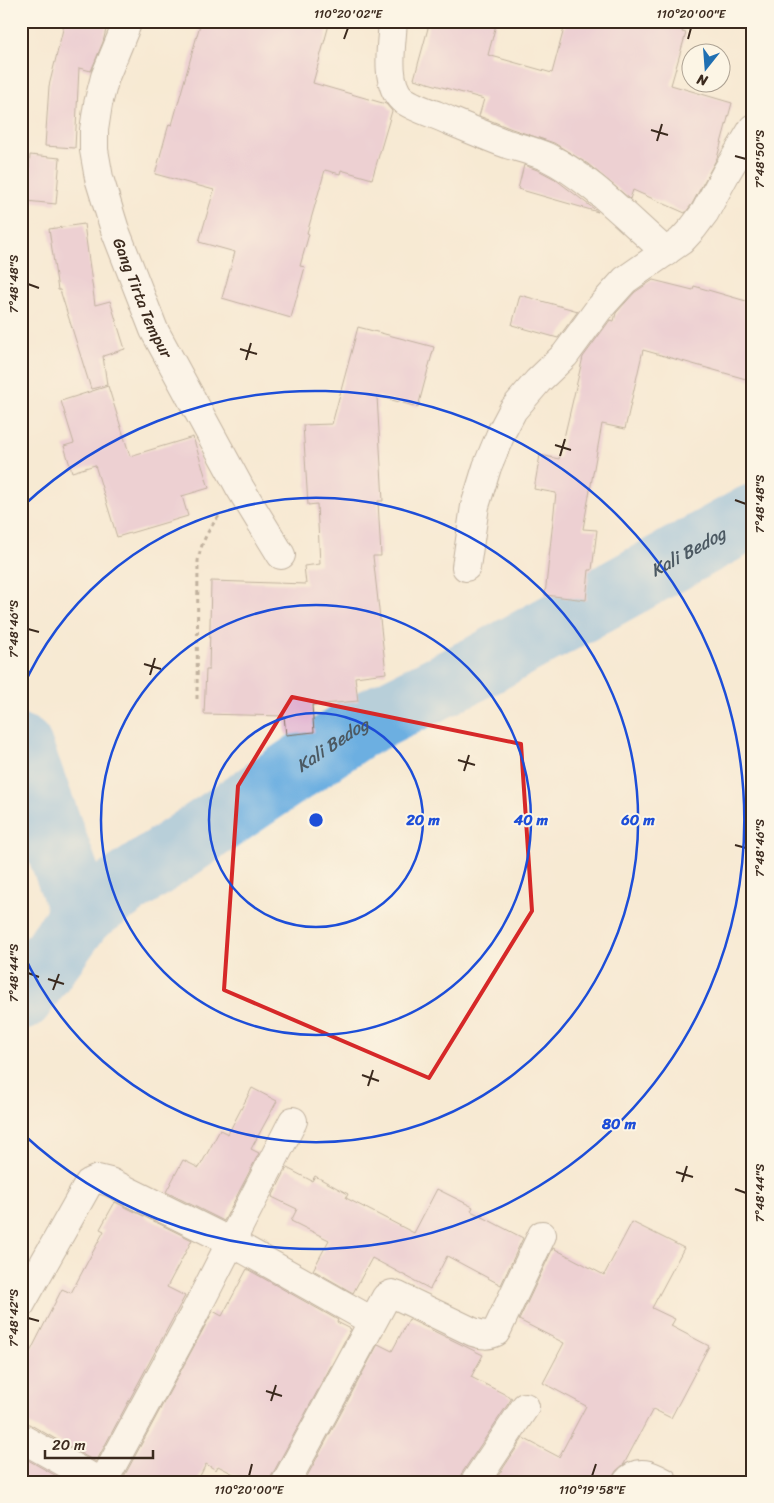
<svg xmlns="http://www.w3.org/2000/svg" width="774" height="1503" font-family="Sriracha,sans-serif">
<style>
.lines{fill:none;stroke-linecap:round;stroke-linejoin:round}
.river{stroke:#6cafe1;stroke-width:64}
.building{fill:#e0b1d1}
.street-casing{stroke:#7d6d5d;stroke-width:30}
.path{stroke:#7d6d5d;stroke-width:3;stroke-dasharray:4 4;stroke-linecap:butt}
.street{stroke:#fff;stroke-width:28}
.marked{fill:none;stroke:#d62828;stroke-width:4;stroke-linejoin:round}
.ticks{fill:none;stroke:#3b2a1e;stroke-width:2}
.ring{fill:none;stroke:#1d4ed8;stroke-width:2.5}
.labels{text-anchor:middle;stroke-width:4;stroke-linejoin:round;paint-order:stroke}
.street-label{font-size:16px;fill:#3b2a1e;stroke:#fcf5e5}
.water-label{font-size:18px;font-style:italic;fill:#4c5962;stroke:#fcf5e5}
.centre{fill:#1d4ed8;stroke:#fcf5e5;stroke-width:2.5}
.ring-label{font-size:15px;text-anchor:middle;font-weight:bold;fill:#1d4ed8;stroke:#fcf5e5;stroke-width:4;stroke-linejoin:round;paint-order:stroke}
.neatline{fill:none;stroke:#3b2a1e;stroke-width:2}
.ticks-label{font-size:12px;text-anchor:middle;fill:#3b2a1e}
</style>
<rect width="100%" height="100%" fill="#fcf5e5"/>
<filter id="ink" filterUnits="userSpaceOnUse"><feTurbulence type="fractalNoise" baseFrequency=".02" numOctaves="2"/><feDisplacementMap in="SourceGraphic" scale="10" xChannelSelector="R" yChannelSelector="G"/><feConvolveMatrix kernelMatrix="1 2 1 2 8 2 1 2 1" color-interpolation-filters="sRGB"/></filter>
<filter id="wash" filterUnits="userSpaceOnUse"><feTurbulence type="fractalNoise" baseFrequency=".0096" numOctaves="4" result="noise"/><feDisplacementMap in="SourceGraphic" scale="20" xChannelSelector="R" yChannelSelector="G"/><feGaussianBlur stdDeviation="1.12" result="paint"/><feColorMatrix in="noise" values="0 0 0 0 0 0 0 0 0 0 0 0 0 0 0 0 0 1.4 0 .05"/><feComposite in="paint" operator="in"/></filter>
<g filter="url(#wash)">
<rect width="100%" height="100%" fill="#f7ead3"/>
<g class="lines">
<g class="river">
<path id="s1" d="M 21,747 L 82,914 L 355,729 L 483,665 L 753,516"/>
<path d="M 21,999 L 82,914"/>
</g>
</g>
<g id="blocks">
<path class="building" d="M 65,21 L 108,21 L 103,42 L 91,71 L 79,68 L 75,148 L 45,146 L 49,86 Z
M 201,21 L 330,21 L 313,83 L 386,104 L 392,111 L 372,179 L 341,170 L 340,174 L 325,170 L 307,233 L 309,234 L 300,266 L 305,267 L 291,318 L 222,298 L 235,252 L 199,242 L 214,190 L 155,174 L 169,124 L 172,125 Z
M 430,21 L 497,21 L 488,55 L 552,73 L 566,21 L 685,21 L 682,32 L 686,33 L 671,85 L 732,103 L 717,158 L 692,204 L 685,213 L 633,190 L 630,199 L 588,164 L 554,143 L 512,129 L 479,116 L 484,99 L 414,79 Z
M 30,155 L 60,158 L 56,204 L 26,201 Z
M 524,165 L 540,171 L 555,179 L 598,212 L 518,189 Z
M 84,224 L 95,305 L 110,301 L 125,349 L 103,356 L 107,385 L 91,389 L 60,290 L 58,290 L 49,229 Z
M 653,280 L 693,290 L 694,286 L 753,303 L 753,381 L 643,350 L 625,429 L 602,424 L 583,529 L 597,530 L 592,570 L 589,570 L 586,600 L 545,595 L 556,493 L 534,489 L 540,455 L 559,459 L 583,357 L 610,320 L 614,321 L 616,313 L 635,292 Z
M 520,295 L 578,311 L 558,338 L 512,325 Z
M 358,327 L 434,347 L 418,407 L 377,396 L 383,501 L 378,501 L 381,556 L 373,556 L 386,673 L 355,677 L 358,701 L 312,705 L 314,732 L 286,735 L 284,716 L 204,714 L 206,670 L 209,670 L 211,581 L 306,584 L 304,566 L 320,564 L 317,504 L 308,505 L 303,425 L 332,424 Z
M 108,386 L 130,456 L 193,437 L 209,488 L 182,496 L 188,516 L 117,537 L 95,465 L 72,472 L 64,446 L 74,443 L 61,401 Z
M 252,1088 L 277,1101 L 251,1149 L 259,1153 L 224,1221 L 166,1192 L 183,1160 L 199,1168 L 220,1130 L 228,1134 Z
M 287,1168 L 312,1181 L 315,1176 L 348,1194 L 346,1198 L 414,1233 L 437,1189 L 473,1207 L 471,1211 L 523,1238 L 501,1285 L 447,1256 L 430,1289 L 372,1258 L 353,1293 L 313,1270 L 329,1240 L 291,1221 L 297,1209 L 272,1197 Z
M 115,1202 L 192,1240 L 167,1287 L 185,1296 L 96,1462 L 29,1424 L 21,1422 L 21,1370 L 62,1289 L 71,1293 L 104,1231 L 100,1229 Z
M 632,1222 L 684,1248 L 652,1308 L 675,1319 L 671,1326 L 709,1346 L 671,1418 L 653,1409 L 624,1464 L 616,1471 L 612,1478 L 612,1482 L 494,1482 L 523,1438 L 559,1457 L 586,1406 L 543,1383 L 564,1343 L 519,1320 L 553,1248 L 604,1275 Z
M 247,1269 L 338,1320 L 337,1322 L 351,1329 L 272,1475 L 270,1482 L 249,1482 L 218,1466 L 216,1470 L 206,1464 L 197,1482 L 121,1482 L 213,1311 L 222,1316 Z
M 409,1319 L 483,1355 L 471,1377 L 512,1398 L 462,1473 L 459,1482 L 304,1482 L 378,1344 L 392,1351 Z
M 21,1456 L 67,1482 L 21,1482 Z"/>
</g>
</g>
<g filter="url(#ink)">
<use href="#blocks" fill-opacity="0" stroke="#7d6d5d" stroke-width="1"/>
<g class="lines">
<g class="street-casing">
<g id="street">
<path id="s2" d="M 128,21 L 105,77 L 98,104 L 94,130 L 94,150 L 99,178 L 115,230 L 154,330 L 240,488 L 281,555"/>
<path d="M 393,21 C 392,42 384,83 402,99 C 411,106 425,111 436,115 C 460,125 483,135 507,144 C 520,148 534,151 547,157 C 590,178 629,220 666,252"/>
<path d="M 466,567 L 475,506 L 487,467 L 502,431 L 513,410 L 538,381 L 565,355 L 598,310 L 625,280 L 681,241 L 693,228 L 705,212 L 726,173 L 753,128"/>
<path d="M 21,1304 L 89,1183 L 98,1179 L 110,1182 L 231,1242 L 372,1321"/>
<path d="M 21,1438 L 100,1482"/>
<path d="M 103,1482 L 193,1316 L 293,1121"/>
<path d="M 286,1482 L 386,1297 L 392,1294 L 398,1296 L 473,1332 C 482,1335 488,1336 496,1332 L 542,1235"/>
<path d="M 475,1482 L 525,1407"/>
<path d="M 627,1482 C 638,1468 651,1475 664,1482"/>
</g>
</g>
<path class="path" d="M 197,699 L 198,561 C 201,543 208,530 219,516"/>
<use href="#street" class="street"/>
</g>
</g>
<path d="M0 0H774V1503H0ZM 292,697 L 521,744 L 532,911 L 429,1078 L 224,990 L 238,786 Z" fill="#f7ead3" fill-opacity=".55" fill-rule="evenodd"/>
<path class="marked" d="M 292,697 L 521,744 L 532,911 L 429,1078 L 224,990 L 238,786 Z"/>
<path class="ticks" d="M 344,39 L 348,28M 688,39 L 691,28M 651,130 L 668,135M 657,141 L 662,124M 735,156 L 746,159M 28,284 L 39,288M 240,349 L 257,354M 246,360 L 251,343M 555,445 L 571,450M 560,456 L 565,439M 735,500 L 746,504M 28,629 L 39,632M 144,664 L 161,669M 150,675 L 155,658M 458,760 L 475,765M 464,771 L 469,755M 735,845 L 746,848M 28,973 L 39,977M 48,979 L 64,984M 53,990 L 59,974M 362,1075 L 379,1081M 368,1086 L 373,1070M 676,1172 L 693,1177M 682,1182 L 687,1166M 735,1189 L 746,1193M 28,1318 L 39,1321M 266,1391 L 282,1396M 271,1401 L 276,1385M 249,1476 L 252,1464M 592,1476 L 596,1464"/>
<g class="ring">
<circle cx="316" cy="820" r="107"/>
<circle cx="316" cy="820" r="215"/>
<path d="M22 689A322 322 0 1 1 22 951"/>
<path d="M23 506A429 429 0 1 1 23 1134"/>
</g>
<g class="labels">
<g class="street-label">
<text dy="6" stroke="none"><textPath href="#s2" startOffset="291">Gang Tirta Tempur</textPath></text>
</g>
<g class="water-label">
<text dy="6" stroke="none"><textPath href="#s1" startOffset="885">Kali Bedog</textPath></text>
<text dy="6" stroke="none"><textPath href="#s1" startOffset="480">Kali Bedog</textPath></text>
</g>
</g>
<circle cx="316" cy="820" r="8" class="centre"/>
<g class="ring-label">
<text x="423" y="825">20 m</text>
<text x="531" y="825">40 m</text>
<text x="638" y="825">60 m</text>
<text x="619" y="1129">80 m</text>
</g>
<rect width="774" height="1503" fill="none" stroke="#fcf5e5" stroke-width="55"/>
<g transform="translate(706 68) rotate(197)"><circle r="24" fill="#fcf5e5" stroke="#afa495"/>
<path d="M0-4L9 19L0 12L-9 19Z" fill="#1f6fb2"/>
<text y="-8" font-size="14" font-weight="bold" text-anchor="middle" fill="#3b2a1e">N</text>
</g>
<path d="M45 1450v8h108v-8" fill="none" stroke="#3b2a1e" stroke-width="2.5"/>
<text x="52" y="1450" font-size="15" fill="#3b2a1e" stroke="#fcf5e5" stroke-width="4" paint-order="stroke">20 m</text>
<rect x="28" y="28" width="718" height="1448" class="neatline"/>
<g class="ticks-label">
<text x="348" y="18">110°20'02"E</text>
<text x="691" y="18">110°20'00"E</text>
<text transform="translate(760 159) rotate(-90)" y="4">7°48'50"S</text>
<text transform="translate(14 284) rotate(-90)" y="4">7°48'48"S</text>
<text transform="translate(760 504) rotate(-90)" y="4">7°48'48"S</text>
<text transform="translate(14 629) rotate(-90)" y="4">7°48'46"S</text>
<text transform="translate(760 848) rotate(-90)" y="4">7°48'46"S</text>
<text transform="translate(14 973) rotate(-90)" y="4">7°48'44"S</text>
<text transform="translate(760 1193) rotate(-90)" y="4">7°48'44"S</text>
<text transform="translate(14 1318) rotate(-90)" y="4">7°48'42"S</text>
<text x="249" y="1494">110°20'00"E</text>
<text x="592" y="1494">110°19'58"E</text>
</g>
</svg>
